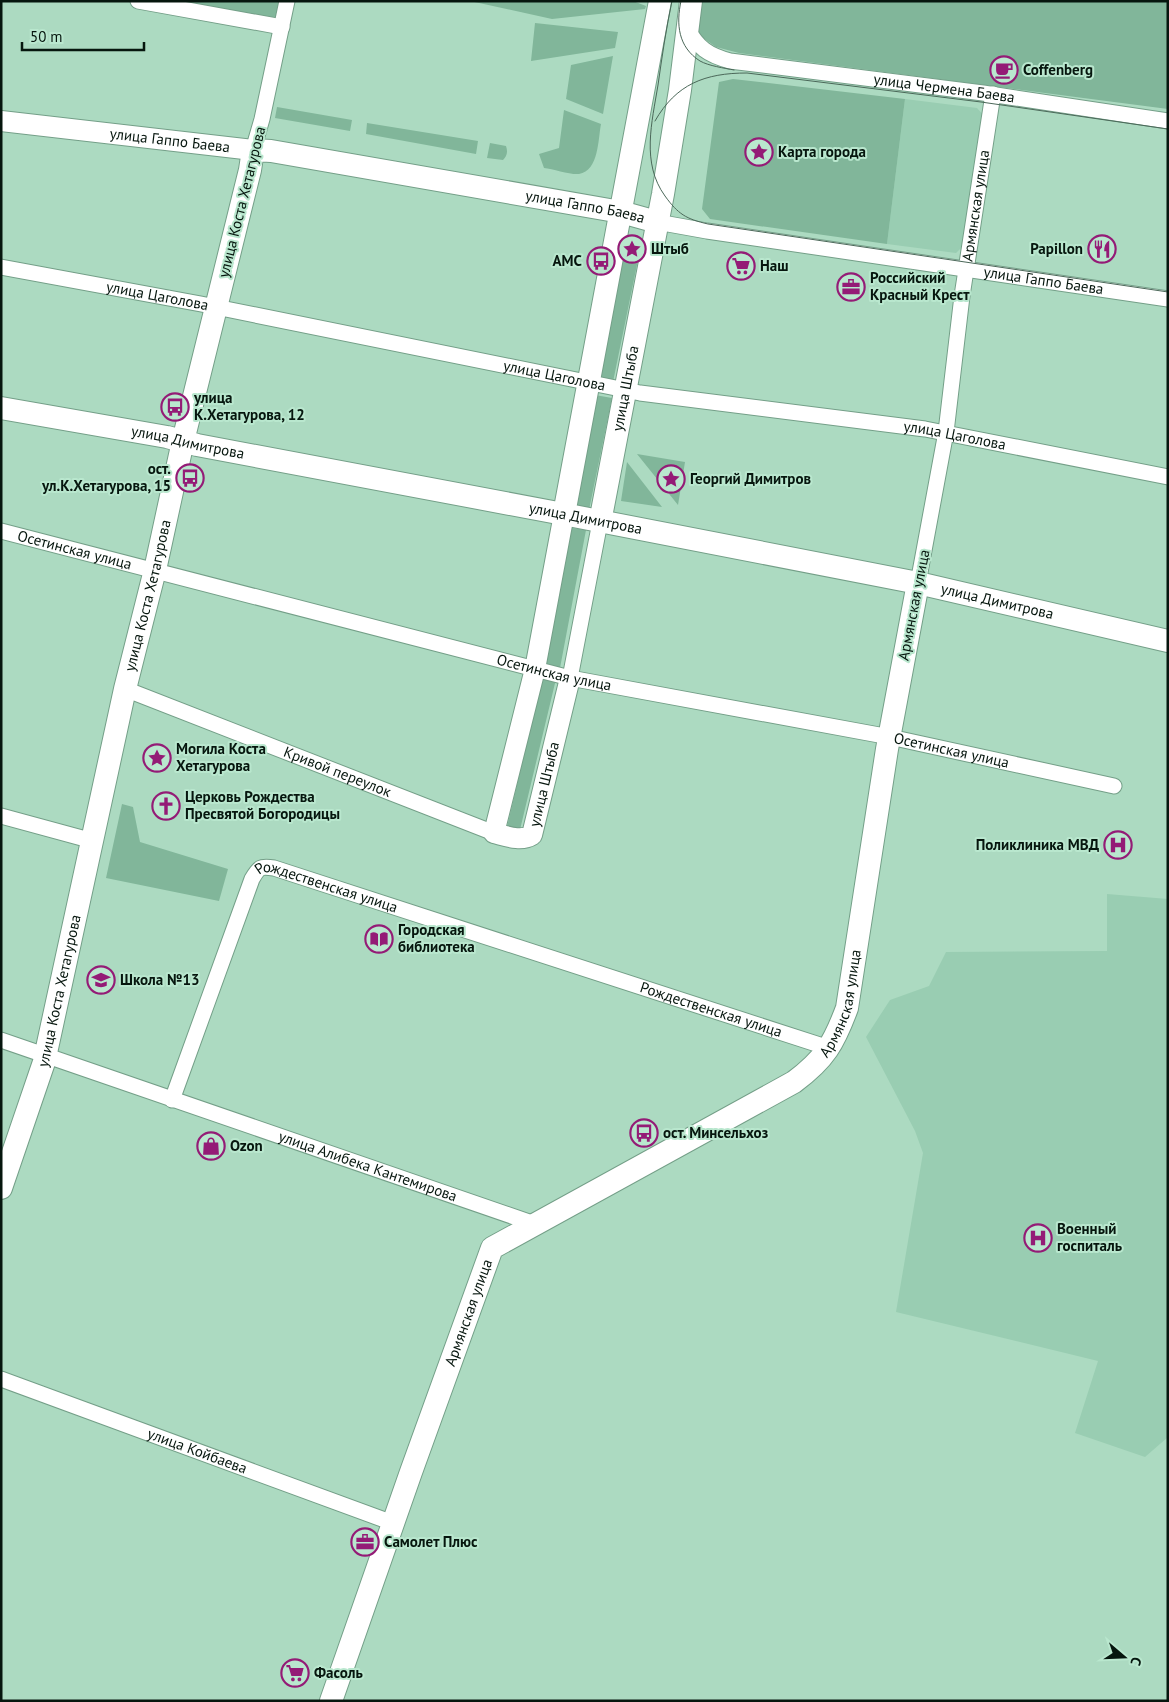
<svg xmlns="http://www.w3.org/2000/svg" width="1169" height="1702" font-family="'PT Sans',sans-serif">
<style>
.built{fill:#99cdb2}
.green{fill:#81b69a}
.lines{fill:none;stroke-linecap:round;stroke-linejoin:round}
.minor-casing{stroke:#749f88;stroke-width:17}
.tertiary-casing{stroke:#749f88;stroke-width:22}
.secondary-casing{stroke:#749f88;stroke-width:24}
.minor{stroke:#fff;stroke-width:15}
.tertiary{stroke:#fff;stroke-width:20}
.secondary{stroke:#fff;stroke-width:22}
.tram{stroke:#4b6859;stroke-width:1}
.labels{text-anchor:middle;stroke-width:4;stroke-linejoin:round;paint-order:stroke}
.poi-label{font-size:15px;font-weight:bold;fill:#06160e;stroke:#b9e7ce;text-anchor:start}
.street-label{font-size:15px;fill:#06160e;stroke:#b9e7ce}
</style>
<rect width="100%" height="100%" fill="#acdac1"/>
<path class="built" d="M 905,99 L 977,108 L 985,117 L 965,244 L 956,253 L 887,244 Z
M 1107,894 L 1168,899 L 1168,1437 L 1145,1457 L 1075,1433 L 1098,1361 L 896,1312 L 923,1153 L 915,1131 L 866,1037 L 890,1000 L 929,986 L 946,952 L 1107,951 Z"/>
<path class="green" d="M 175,1 L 280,1 L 277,20 Z
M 470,1 L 633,1 L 646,6 L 645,9 L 552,19 Z
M 701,1 L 1168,1 L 1168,109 L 739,53 L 716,47 L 696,33 Z
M 535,23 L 618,32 L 615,48 L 531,61 Z
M 613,56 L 603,114 L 566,99 L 571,65 Z
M 733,79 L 905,99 L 887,244 L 710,219 L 702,209 L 719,82 Z
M 277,107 L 352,120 L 350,131 L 275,118 Z
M 564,110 L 601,124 C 598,139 599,171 579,174 C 571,175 553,169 544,168 L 539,154 L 559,148 Z
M 367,123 L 478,141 L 476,154 L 366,134 Z
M 490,143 L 506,146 C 508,152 507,156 503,160 L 487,158 Z
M 626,246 L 640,250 L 613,382 L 599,380 Z
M 595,395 L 612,398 L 588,515 L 573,513 Z
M 637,454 L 685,462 L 678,505 Z
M 627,462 L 662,507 L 621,501 Z
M 572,528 L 586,530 L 560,668 L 545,666 Z
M 543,676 L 556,679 L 519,834 L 506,831 Z
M 122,804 L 133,807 L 140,842 L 228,869 L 219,901 L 106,878 Z"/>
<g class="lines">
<g class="minor-casing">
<g id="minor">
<path d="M 138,1 L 282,27"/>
<path id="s1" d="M 687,28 C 698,48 708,55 730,61 L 983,93 L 1168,121"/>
<path d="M 253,150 L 262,119 L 287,1"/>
<path id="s2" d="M 657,222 L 707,231 L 1168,299"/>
<path id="s3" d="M 1,267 L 201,304 L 606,386 L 640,393 L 925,429 L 1168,477"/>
<path id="s4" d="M 1,531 L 570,678 L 890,737 L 1114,786"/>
<path id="s5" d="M 918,583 L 946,432 L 962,296 L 993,94"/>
<path d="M 570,678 L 600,522"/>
<path id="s6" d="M 125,689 L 494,833"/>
<path d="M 1,816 L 93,841"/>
<path id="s7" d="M 1,1040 L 535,1224"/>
<path id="s8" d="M 172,1100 L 252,879 C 259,867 260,866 274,868 L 829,1048"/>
<path id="s9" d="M 1,1379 L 393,1523"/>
</g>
</g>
<g class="tertiary-casing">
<g id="tertiary">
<path id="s10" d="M 1,121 L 253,150"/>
<path id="s11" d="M 564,514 L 535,669 L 494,833 C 506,836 521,842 532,835 L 570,678"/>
</g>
</g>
<g class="secondary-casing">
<g id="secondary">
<path id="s12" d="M 1,408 L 167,437 L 197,445 L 558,513 L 918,583 L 1168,641"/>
<path d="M 564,514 L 660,1"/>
<path id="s13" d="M 600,522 L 663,194 L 680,90 L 691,1"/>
<path id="s14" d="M 1,1188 L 44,1062 L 125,689 L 155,570 L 183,441 L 250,170 L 253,150 L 271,151 L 621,212 L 657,222"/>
<path id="s15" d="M 331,1701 L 411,1472 L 492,1248 L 794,1082 C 825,1059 834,1043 847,1008 L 887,749 L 918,583"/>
</g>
</g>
<use href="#minor" class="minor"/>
<use href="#tertiary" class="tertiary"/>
<use href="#secondary" class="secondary"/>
<path class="tram" d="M 672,1 C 666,29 662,57 658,85 C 652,122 641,163 665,196 C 678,214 686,219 708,224 L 1168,292
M 681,1 C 676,24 678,47 700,61 C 709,66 724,68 734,70
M 655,121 C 676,84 705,73 747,73 L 981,102 L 1168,129"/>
</g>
<defs>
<g id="cafe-ring" transform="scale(1.4375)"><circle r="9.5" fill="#b9e7ce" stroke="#941b76" stroke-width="1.5"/><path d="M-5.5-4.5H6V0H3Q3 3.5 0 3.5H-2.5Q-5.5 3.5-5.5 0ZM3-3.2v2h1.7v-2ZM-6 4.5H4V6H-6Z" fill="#941b76"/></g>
<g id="sight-ring" transform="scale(1.4375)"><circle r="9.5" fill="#b9e7ce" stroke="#941b76" stroke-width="1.5"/><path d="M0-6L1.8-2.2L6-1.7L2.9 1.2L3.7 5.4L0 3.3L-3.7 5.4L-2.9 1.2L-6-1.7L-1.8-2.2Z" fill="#941b76"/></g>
<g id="restaurant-ring" transform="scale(1.4375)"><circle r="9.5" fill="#b9e7ce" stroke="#941b76" stroke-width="1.5"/><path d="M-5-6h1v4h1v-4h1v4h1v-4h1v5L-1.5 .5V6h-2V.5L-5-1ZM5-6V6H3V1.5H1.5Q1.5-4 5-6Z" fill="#941b76"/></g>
<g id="bus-ring" transform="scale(1.4375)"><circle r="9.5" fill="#b9e7ce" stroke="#941b76" stroke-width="1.5"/><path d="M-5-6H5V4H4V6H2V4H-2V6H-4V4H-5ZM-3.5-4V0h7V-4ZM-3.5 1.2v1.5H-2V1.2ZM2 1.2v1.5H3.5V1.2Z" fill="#941b76"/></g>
<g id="supermarket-ring" transform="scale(1.4375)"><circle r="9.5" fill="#b9e7ce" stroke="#941b76" stroke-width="1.5"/><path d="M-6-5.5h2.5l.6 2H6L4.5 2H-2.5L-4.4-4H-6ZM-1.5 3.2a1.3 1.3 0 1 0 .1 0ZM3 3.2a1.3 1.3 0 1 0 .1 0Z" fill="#941b76"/></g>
<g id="office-ring" transform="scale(1.4375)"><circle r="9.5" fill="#b9e7ce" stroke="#941b76" stroke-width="1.5"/><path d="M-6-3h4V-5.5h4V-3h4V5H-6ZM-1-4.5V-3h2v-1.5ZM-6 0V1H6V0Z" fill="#941b76"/></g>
<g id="church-ring" transform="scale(1.4375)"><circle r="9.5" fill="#b9e7ce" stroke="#941b76" stroke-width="1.5"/><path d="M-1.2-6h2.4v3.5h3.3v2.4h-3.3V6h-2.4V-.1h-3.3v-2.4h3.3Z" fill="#941b76"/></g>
<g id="hospital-ring" transform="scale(1.4375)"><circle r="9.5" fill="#b9e7ce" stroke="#941b76" stroke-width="1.5"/><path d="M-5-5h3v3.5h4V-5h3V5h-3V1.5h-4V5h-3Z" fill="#941b76"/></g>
<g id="library-ring" transform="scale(1.4375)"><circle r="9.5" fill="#b9e7ce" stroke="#941b76" stroke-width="1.5"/><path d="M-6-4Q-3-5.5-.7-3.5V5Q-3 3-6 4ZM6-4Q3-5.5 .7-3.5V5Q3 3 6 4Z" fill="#941b76"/></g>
<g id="school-ring" transform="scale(1.4375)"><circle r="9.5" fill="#b9e7ce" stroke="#941b76" stroke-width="1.5"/><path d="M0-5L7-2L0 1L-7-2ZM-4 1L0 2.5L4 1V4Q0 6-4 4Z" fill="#941b76"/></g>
<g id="shop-ring" transform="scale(1.4375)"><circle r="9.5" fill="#b9e7ce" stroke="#941b76" stroke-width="1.5"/><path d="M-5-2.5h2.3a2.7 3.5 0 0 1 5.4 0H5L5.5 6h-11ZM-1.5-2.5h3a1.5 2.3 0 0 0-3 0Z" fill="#941b76"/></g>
</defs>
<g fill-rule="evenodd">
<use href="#cafe-ring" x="1004" y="70"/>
<use href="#sight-ring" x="759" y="152"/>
<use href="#sight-ring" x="632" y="249"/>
<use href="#restaurant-ring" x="1102" y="249"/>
<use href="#bus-ring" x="601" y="261"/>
<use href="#supermarket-ring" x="741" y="266"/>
<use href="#office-ring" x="851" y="287"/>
<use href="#bus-ring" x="175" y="407"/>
<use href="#bus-ring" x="190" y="478"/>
<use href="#sight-ring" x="671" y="479"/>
<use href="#sight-ring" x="157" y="758"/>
<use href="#church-ring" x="166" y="806"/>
<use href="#hospital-ring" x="1118" y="845"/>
<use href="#library-ring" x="379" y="939"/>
<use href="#school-ring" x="101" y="980"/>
<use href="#bus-ring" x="644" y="1133"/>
<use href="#shop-ring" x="211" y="1146"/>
<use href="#hospital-ring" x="1038" y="1238"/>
<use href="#office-ring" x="365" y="1542"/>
<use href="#supermarket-ring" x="295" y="1673"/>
</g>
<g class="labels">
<g class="poi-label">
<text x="1023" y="75">Coffenberg</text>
<text x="778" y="157">Карта города</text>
<text x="651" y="254">Штыб</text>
<text x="1083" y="254" text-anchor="end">Papillon</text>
<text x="582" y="266" text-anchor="end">АМС</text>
<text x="760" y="271">Наш</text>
<text x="870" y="283">Российский<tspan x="870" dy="17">Красный Крест</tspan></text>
<text x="194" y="403">улица<tspan x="194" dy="17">К.Хетагурова, 12</tspan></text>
<text x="171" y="474" text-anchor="end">ост.<tspan x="171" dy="17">ул.К.Хетагурова, 15</tspan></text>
<text x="690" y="484">Георгий Димитров</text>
<text x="176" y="754">Могила Коста<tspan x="176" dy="17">Хетагурова</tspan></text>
<text x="185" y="802">Церковь Рождества<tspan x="185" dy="17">Пресвятой Богородицы</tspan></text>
<text x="1099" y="850" text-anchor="end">Поликлиника МВД</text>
<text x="398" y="935">Городская<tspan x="398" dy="17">библиотека</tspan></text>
<text x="120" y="985">Школа №13</text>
<text x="663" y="1138">ост. Минсельхоз</text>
<text x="230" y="1151">Ozon</text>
<text x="1057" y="1234">Военный<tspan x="1057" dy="17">госпиталь</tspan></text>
<text x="384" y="1547">Самолет Плюс</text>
<text x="314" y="1678">Фасоль</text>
</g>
<g class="street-label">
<text dy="5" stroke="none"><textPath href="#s1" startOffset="272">улица Чермена Баева</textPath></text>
<text dy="5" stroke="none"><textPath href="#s10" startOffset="170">улица Гаппо Баева</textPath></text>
<text transform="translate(242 202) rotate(-76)" y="5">улица Коста Хетагурова</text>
<text dy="5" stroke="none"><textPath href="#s5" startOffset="382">Армянская улица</textPath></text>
<text dy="5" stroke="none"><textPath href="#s14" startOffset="1406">улица Гаппо Баева</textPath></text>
<text dy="5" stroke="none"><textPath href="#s2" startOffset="391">улица Гаппо Баева</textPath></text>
<text dy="5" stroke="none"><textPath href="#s3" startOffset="159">улица Цаголова</textPath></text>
<text dy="5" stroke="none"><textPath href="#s3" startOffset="564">улица Цаголова</textPath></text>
<text dy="5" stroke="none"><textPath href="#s13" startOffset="136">улица Штыба</textPath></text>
<text dy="5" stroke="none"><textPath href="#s3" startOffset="969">улица Цаголова</textPath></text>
<text dy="5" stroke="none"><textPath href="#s12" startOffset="190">улица Димитрова</textPath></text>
<text dy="5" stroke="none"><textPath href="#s12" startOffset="595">улица Димитрова</textPath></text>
<text dy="5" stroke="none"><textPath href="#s4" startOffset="76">Осетинская улица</textPath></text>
<text dy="5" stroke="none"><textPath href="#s14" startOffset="611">улица Коста Хетагурова</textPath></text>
<text dy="5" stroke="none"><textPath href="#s12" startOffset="1015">улица Димитрова</textPath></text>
<text transform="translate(914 605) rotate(-79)" y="5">Армянская улица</text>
<text dy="5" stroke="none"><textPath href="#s4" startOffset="571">Осетинская улица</textPath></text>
<text dy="5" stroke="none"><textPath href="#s4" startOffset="976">Осетинская улица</textPath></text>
<text dy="5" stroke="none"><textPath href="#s6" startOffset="228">Кривой переулок</textPath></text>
<text dy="5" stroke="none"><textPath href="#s11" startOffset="418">улица Штыба</textPath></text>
<text dy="5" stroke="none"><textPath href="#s8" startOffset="318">Рождественская улица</textPath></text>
<text dy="5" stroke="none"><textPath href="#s14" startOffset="206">улица Коста Хетагурова</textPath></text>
<text dy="5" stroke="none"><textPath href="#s15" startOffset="921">Армянская улица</textPath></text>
<text dy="5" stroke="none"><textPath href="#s8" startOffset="722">Рождественская улица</textPath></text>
<text dy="5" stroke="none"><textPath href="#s7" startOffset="388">улица Алибека Кантемирова</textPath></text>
<text dy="5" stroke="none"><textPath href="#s15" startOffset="412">Армянская улица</textPath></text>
<text dy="5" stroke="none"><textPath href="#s9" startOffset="209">улица Койбаева</textPath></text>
</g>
</g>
<rect width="1169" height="1702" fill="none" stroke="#06160e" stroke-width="5"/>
<g transform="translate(1124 1657) rotate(109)" stroke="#b9e7ce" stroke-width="4" paint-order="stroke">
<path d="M0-4L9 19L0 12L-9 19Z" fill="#06160e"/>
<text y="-8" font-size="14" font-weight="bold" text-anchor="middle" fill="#06160e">С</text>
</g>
<path d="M22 42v8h122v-8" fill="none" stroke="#06160e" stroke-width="2.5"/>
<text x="30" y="42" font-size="15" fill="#06160e" stroke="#b9e7ce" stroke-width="4" paint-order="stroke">50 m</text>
</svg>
